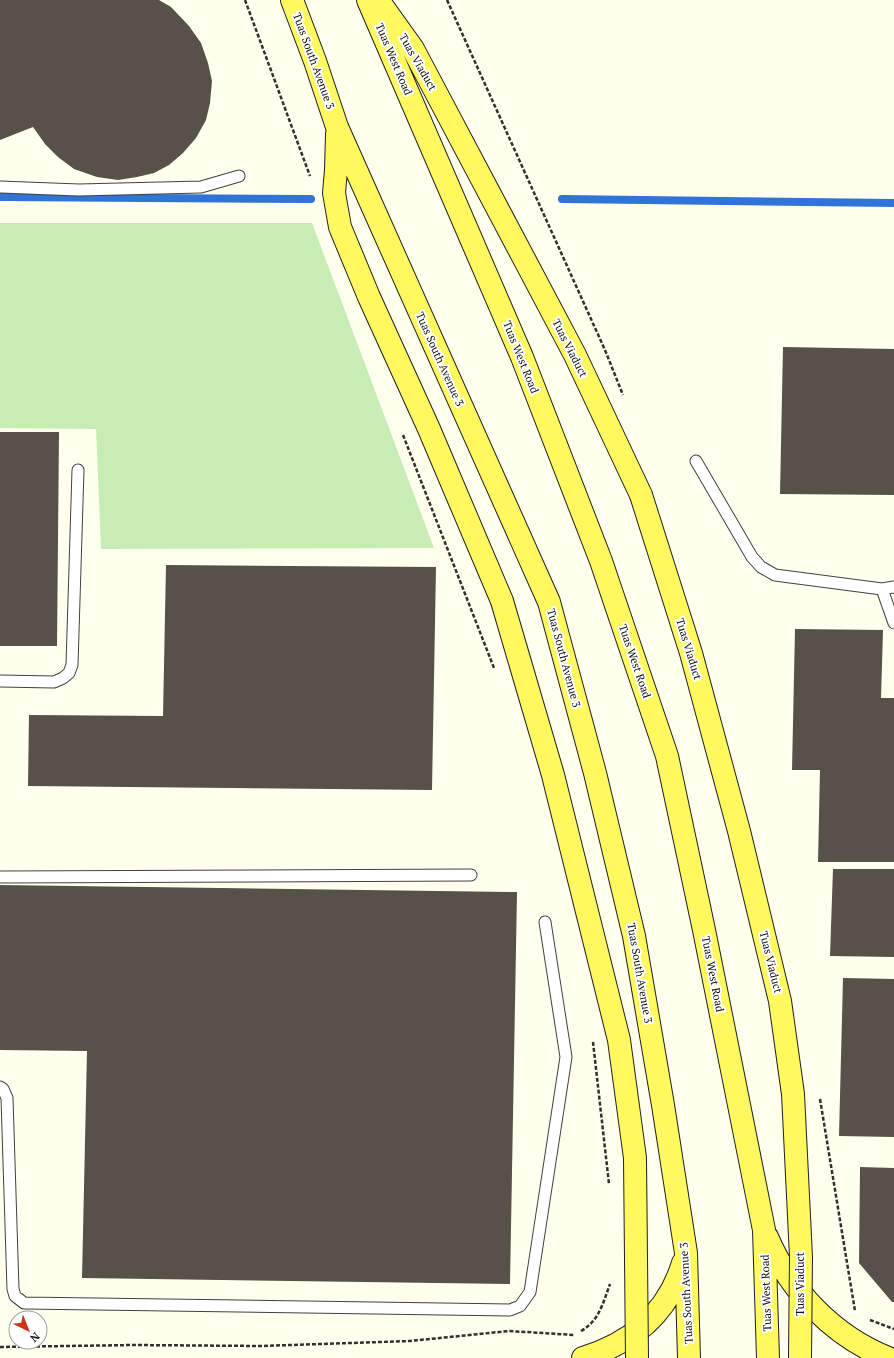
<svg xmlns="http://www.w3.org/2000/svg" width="894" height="1358" font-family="'PT Serif',serif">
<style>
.green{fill:#c7edb5}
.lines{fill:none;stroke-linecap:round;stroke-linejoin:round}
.stream{stroke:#3074d8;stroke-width:8}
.building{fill:#575149}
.service-casing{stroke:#414141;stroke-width:13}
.primary-casing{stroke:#1f1f1f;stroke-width:24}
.path{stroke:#303030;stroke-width:2.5;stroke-dasharray:4 2;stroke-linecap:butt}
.service{stroke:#fff;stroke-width:11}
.primary{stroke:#fff85e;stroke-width:22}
.primary-bridge-casing{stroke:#1f1f1f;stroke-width:24;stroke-linecap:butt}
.primary-bridge{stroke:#fff85e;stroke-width:22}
.labels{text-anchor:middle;stroke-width:4;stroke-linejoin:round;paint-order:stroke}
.street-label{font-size:11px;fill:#0e0e0e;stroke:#fff}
</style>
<rect width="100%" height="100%" fill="#ffe"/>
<path class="green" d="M 0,223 L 312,223 L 434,548 L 101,549 L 96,429 L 0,428 Z"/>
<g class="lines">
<path class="stream" d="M 0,197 L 311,199
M 562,199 L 894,203"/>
</g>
<path class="building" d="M 0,0 L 159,0 L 171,7 L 189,26 L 201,43 L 208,63 L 212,81 L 210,103 L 206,120 L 196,138 L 183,153 L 169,165 L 154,173 L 137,177 L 118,180 L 97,177 L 74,169 L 58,157 L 45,144 L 33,127 L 0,140 Z
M 783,347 L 894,349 L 894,495 L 780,494 Z
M 0,432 L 59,432 L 57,646 L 0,646 Z
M 166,565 L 436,567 L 432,790 L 28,786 L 29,715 L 163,716 Z
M 795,629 L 883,630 L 881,698 L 894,698 L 894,862 L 818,862 L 820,770 L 792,770 Z
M 833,869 L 894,869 L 894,957 L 830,956 Z
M 0,885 L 517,892 L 510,1284 L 82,1278 L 87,1051 L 0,1050 Z
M 843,978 L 894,979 L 894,1137 L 839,1136 Z
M 860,1167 L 894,1168 L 894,1302 L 892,1302 L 859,1263 Z"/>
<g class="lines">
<g class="service-casing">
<path id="service" d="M 0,187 L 79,190 L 201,187 L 239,176
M 696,461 L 752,557 L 761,567 L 775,575 L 882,589 L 894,587
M 882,589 L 894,623
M 0,681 L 54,682 L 63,678 L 69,673 L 72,665 L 78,470
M 0,877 L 471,875
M 0,1087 L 3,1089 L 7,1098 L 13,1289 L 15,1296 L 24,1303 L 510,1310 L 520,1306 L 530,1292 L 566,1057 L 545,922"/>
</g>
<g class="primary-casing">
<path id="primary" d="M 292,0 L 315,61 L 337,127 L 549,602 L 595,773 L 634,936 L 663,1105 L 686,1253 L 689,1358
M 368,0 L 522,357 L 601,561 L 667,756 L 704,930 L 764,1230 L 768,1358
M 378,0 L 413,49 L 575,355 L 641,495
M 337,134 L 336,170 L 334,193 L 340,227 L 369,297 L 429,429 L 502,601
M 767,1237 C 790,1291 833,1336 888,1358
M 583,1358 C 632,1343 668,1313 683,1263"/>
</g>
<path class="path" d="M 245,0 L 310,176
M 447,0 L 605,350 L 623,395
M 403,435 L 494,668
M 593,1042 L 609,1184
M 820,1099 L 855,1311
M 870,1320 L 894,1329
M 581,1331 C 599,1321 603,1303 610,1284
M 0,1347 L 133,1345 L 261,1346 L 410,1341 L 509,1331 L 575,1335"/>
<use href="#service" class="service"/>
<use href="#primary" class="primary"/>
<g class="primary-bridge-casing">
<path id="primary-bridge" d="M 641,495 L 691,653 L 739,831 L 780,1001 L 793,1094 L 801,1257 L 800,1358
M 502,601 L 553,775 L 619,1040 L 635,1158 L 637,1358"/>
</g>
<use href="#primary-bridge" class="primary-bridge"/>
</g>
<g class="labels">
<g class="street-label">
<text transform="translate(394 59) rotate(67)" y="4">Tuas West Road</text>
<text transform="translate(314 61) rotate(70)" y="4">Tuas South Avenue 3</text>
<text transform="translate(418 62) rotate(60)" y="4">Tuas Viaduct</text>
<text transform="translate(570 348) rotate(63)" y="4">Tuas Viaduct</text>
<text transform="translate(521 357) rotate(68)" y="4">Tuas West Road</text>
<text transform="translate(440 359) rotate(66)" y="4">Tuas South Avenue 3</text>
<text transform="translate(689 649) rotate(73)" y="4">Tuas Viaduct</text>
<text transform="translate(564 658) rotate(75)" y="4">Tuas South Avenue 3</text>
<text transform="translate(635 661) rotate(71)" y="4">Tuas West Road</text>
<text transform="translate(771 962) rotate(76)" y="4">Tuas Viaduct</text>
<text transform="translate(640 973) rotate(80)" y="4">Tuas South Avenue 3</text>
<text transform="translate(713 974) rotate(79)" y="4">Tuas West Road</text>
<text transform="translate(800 1284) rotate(-90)" y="4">Tuas Viaduct</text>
<text transform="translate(686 1293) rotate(-93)" y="4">Tuas South Avenue 3</text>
<text transform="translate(766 1293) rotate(-92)" y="4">Tuas West Road</text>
</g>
</g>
<g transform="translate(28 1330) rotate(137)"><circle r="19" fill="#ffffff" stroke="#9f9f9f"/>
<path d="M0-3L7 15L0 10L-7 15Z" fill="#c9351a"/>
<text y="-6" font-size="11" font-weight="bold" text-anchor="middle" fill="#0e0e0e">N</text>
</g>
</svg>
